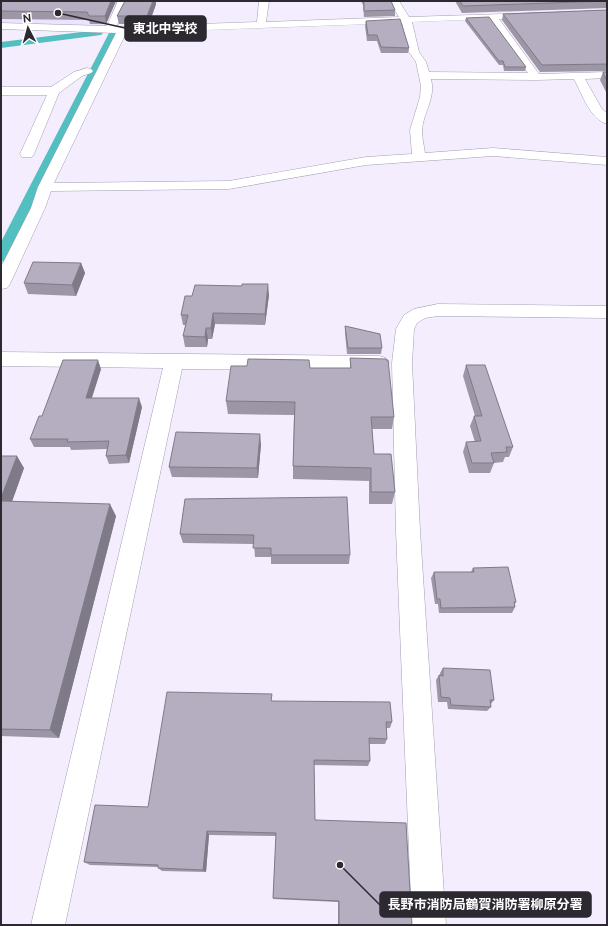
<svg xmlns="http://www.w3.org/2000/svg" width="608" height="926" font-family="Raleway,'Noto Sans JP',sans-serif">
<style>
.built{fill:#ede3fe}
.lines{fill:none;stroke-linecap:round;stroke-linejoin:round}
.canal{fill:#53bfc0;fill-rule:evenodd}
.minor-casing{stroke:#a49db0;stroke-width:1}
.minor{fill:#fff;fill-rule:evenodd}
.wall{fill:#9c96a6}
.shaded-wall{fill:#7f7a87}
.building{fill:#b5aec1;stroke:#7f7a87}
.leader{fill:none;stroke:#2c2931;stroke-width:1.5}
.callout-dot{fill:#2c2931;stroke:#fff;stroke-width:1.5}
.callout{fill:#2c2931;stroke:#2c2931;stroke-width:1.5}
.callout-label{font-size:13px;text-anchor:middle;font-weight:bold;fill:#fff}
</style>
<rect width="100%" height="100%" fill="#f3edfd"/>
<path class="built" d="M 1,1 L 121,1 L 108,26 L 1,24 Z"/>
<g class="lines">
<path class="canal" d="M 98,30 L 101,31 L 103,33 L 101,35 L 1,48 L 1,42 Z
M 114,30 L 119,33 L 9,257 L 7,260 L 1,262 L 1,242 L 109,33 Z"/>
<g class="minor-casing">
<path id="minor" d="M 118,1 L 128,1 L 116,27 L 257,22 L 259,1 L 269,1 L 266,22 L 399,17 L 389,1 L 399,1 L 409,17 L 536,13 L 538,15 L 533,18 L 499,19 L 539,74 L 607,72 L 607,78 L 585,79 L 602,109 L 607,113 L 607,124 C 590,119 582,94 574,79 L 536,80 L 431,79 C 436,99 423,112 422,131 C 422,138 424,146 425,153 L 493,148 L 607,157 L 607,165 L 493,156 L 366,165 L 229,189 L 51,191 L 45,208 L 10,284 L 7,288 L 1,289 L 1,267 L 31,208 L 38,187 L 116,33 L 1,29 L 1,23 L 107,26 ZM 490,19 L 528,73 L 429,72 L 426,62 L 419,52 L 412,22 ZM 402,23 L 409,52 L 416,62 L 421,86 L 420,97 L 410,130 L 412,154 L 366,157 L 229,181 L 54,183 L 126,33 Z
M 87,68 L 91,69 L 93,71 L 91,73 L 82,76 L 59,93 L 34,154 L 32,157 L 22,157 L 20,154 L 47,95 L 1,95 L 1,87 L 51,87 L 74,72 Z
M 438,304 L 607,306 L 607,318 L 438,316 L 425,318 L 417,323 L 414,329 L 412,363 L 420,531 L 446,925 L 412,925 L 396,531 L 392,363 L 396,329 L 404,315 L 414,309 Z
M 1,352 L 379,356 L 386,358 L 389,363 L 386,368 L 379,370 L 182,369 L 65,925 L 31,925 L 163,368 L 1,366 Z"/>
</g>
<use href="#minor" class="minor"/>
</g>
<path class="wall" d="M 1,1 L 116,1 L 106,24 L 90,24 L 89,20 L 1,19 Z
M 125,1 L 156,1 L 156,4 L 149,24 L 119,24 L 117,16 Z
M 361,1 L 391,1 L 395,10 L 395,16 L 364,17 L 363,5 Z
M 455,1 L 607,1 L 607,8 L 462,13 Z
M 607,10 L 607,71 L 540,72 L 502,20 L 503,14 Z
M 466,18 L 526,67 L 525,71 L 504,71 L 503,65 L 499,65 L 465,21 Z
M 366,21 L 409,48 L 408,53 L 381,53 L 377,41 L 367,41 L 365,26 Z
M 603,72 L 607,72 L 607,94 L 600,80 Z
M 81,263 L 85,273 L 76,296 L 28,294 L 24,283 Z
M 269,295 L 265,325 L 215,324 L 212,339 L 208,339 L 207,347 L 185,347 L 183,336 L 186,325 L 183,325 L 181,315 L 192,296 Z
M 345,326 L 382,348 L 381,354 L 347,354 L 345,333 Z
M 350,358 L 394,417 L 392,429 L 372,429 L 374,454 L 395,492 L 392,504 L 369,504 L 369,481 L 293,479 L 293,466 L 294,415 L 228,414 L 226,401 L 310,368 L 350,368 Z
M 466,365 L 513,447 L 509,457 L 505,457 L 503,462 L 494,463 L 490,473 L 469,473 L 463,452 L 466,442 L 475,442 L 470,426 L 474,416 L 475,416 L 463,376 Z
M 101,369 L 92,398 L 142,407 L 129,463 L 109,464 L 106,456 L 107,449 L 71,450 L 70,447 L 34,447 L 30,439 L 42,416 Z
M 261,444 L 258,478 L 172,477 L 169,467 Z
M 1,456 L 24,468 L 12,501 L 116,516 L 59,738 L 1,736 Z
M 185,499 L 350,555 L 349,564 L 271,564 L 271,557 L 255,557 L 254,544 L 183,543 L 180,534 Z
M 473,568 L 516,602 L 515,604 L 515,607 L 512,613 L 439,613 L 438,604 L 435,604 L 431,578 L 434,572 L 471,572 Z
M 443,668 L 494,700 L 491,704 L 491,707 L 487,711 L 448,709 L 447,702 L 438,702 L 436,680 L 439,675 L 440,676 L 440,673 Z
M 273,701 L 392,722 L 390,728 L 386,728 L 387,739 L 385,744 L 369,744 L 370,761 L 368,766 L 314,765 L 315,820 L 412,925 L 338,925 L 338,902 L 273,899 L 273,898 L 276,836 L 209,835 L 206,872 L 162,871 L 158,868 L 158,867 L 90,865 L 84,862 Z"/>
<path class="shaded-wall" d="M 111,1 L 116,1 L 106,24 L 105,16 Z
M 153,1 L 156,1 L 156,4 L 149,24 L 147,16 Z
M 81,263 L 85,273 L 76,296 L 72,285 Z
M 268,284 L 269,295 L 265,325 L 265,314 Z
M 213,313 L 215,324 L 212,339 L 211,328 Z
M 206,328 L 208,339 L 207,347 L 205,337 Z
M 98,360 L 101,369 L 89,406 L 86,398 Z
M 139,398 L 142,407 L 129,463 L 126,455 Z
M 260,434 L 261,444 L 258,478 L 257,468 Z
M 17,456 L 24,468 L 8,513 L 1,503 L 1,498 Z
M 110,504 L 116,516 L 59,738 L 50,730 Z
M 207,831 L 209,835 L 206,872 L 203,870 Z"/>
<path class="building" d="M 1,1 L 111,1 L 105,16 L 89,16 L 87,12 L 1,11 Z
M 125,1 L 153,1 L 147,16 L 117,16 Z
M 364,1 L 391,1 L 395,10 L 364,11 Z
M 460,1 L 607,1 L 463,6 Z
M 607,10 L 607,64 L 542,65 L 503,14 Z
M 489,17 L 526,67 L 505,67 L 503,61 L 499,61 L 466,18 Z
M 400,19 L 409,48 L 381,47 L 377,35 L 368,35 L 366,21 Z
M 603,72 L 607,72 L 607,81 Z
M 33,262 L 81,263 L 72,285 L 24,283 Z
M 242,284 L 268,284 L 265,314 L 213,313 L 211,328 L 206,328 L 205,337 L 183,336 L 188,315 L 181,315 L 185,296 L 192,296 L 195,285 L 242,286 Z
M 345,326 L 380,334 L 382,348 L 348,348 Z
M 350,358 L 386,359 L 386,360 L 388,360 L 394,417 L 371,417 L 374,454 L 391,454 L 395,492 L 371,492 L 371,468 L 293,466 L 295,402 L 226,401 L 231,366 L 247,366 L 248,359 L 309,360 L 310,368 L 351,368 Z
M 63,360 L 98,360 L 86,398 L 139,398 L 126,455 L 106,456 L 109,441 L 67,442 L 68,439 L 30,439 L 39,416 L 42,416 Z
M 466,365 L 485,365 L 513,447 L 506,447 L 507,452 L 491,453 L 494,463 L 472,463 L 466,442 L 481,441 L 474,416 L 482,416 Z
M 176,432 L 260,434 L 257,468 L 169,467 Z
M 1,456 L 17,456 L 1,498 Z
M 347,497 L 350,555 L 271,555 L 271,548 L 253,548 L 254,535 L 180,534 L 185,499 Z
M 1,501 L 110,504 L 50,730 L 1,729 Z
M 508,567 L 516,602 L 514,602 L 515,607 L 441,608 L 440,599 L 437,599 L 434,572 L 474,572 L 473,568 Z
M 443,668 L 490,670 L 494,700 L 490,700 L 491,707 L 451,705 L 450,698 L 441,697 L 439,675 L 443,676 Z
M 167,692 L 272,694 L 271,701 L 390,702 L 392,722 L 386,722 L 387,739 L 369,738 L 370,761 L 314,760 L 315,820 L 406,823 L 412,925 L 339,925 L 339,901 L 273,898 L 276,833 L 207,831 L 203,870 L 158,868 L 158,865 L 84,862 L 95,805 L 148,807 Z"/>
<path class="leader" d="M58 13L125 28M340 865L380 905"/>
<g class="callout-dot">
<circle cx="58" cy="13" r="4"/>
<circle cx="340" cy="865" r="4"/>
</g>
<g class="callout">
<rect x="125" y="16" width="81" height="25" rx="4"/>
<rect x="380" y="892" width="211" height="25" rx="4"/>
</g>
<g class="callout-label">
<text x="165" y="33">東北中学校</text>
<text x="485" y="909">長野市消防局鶴賀消防署柳原分署</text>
</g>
<rect width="608" height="926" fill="none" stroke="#2c2931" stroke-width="4"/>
<g transform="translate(28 28) rotate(354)" stroke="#ffffff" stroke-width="3" paint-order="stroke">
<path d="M0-3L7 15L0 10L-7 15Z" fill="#2c2931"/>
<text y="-6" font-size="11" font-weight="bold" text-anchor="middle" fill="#2c2931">N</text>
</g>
</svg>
